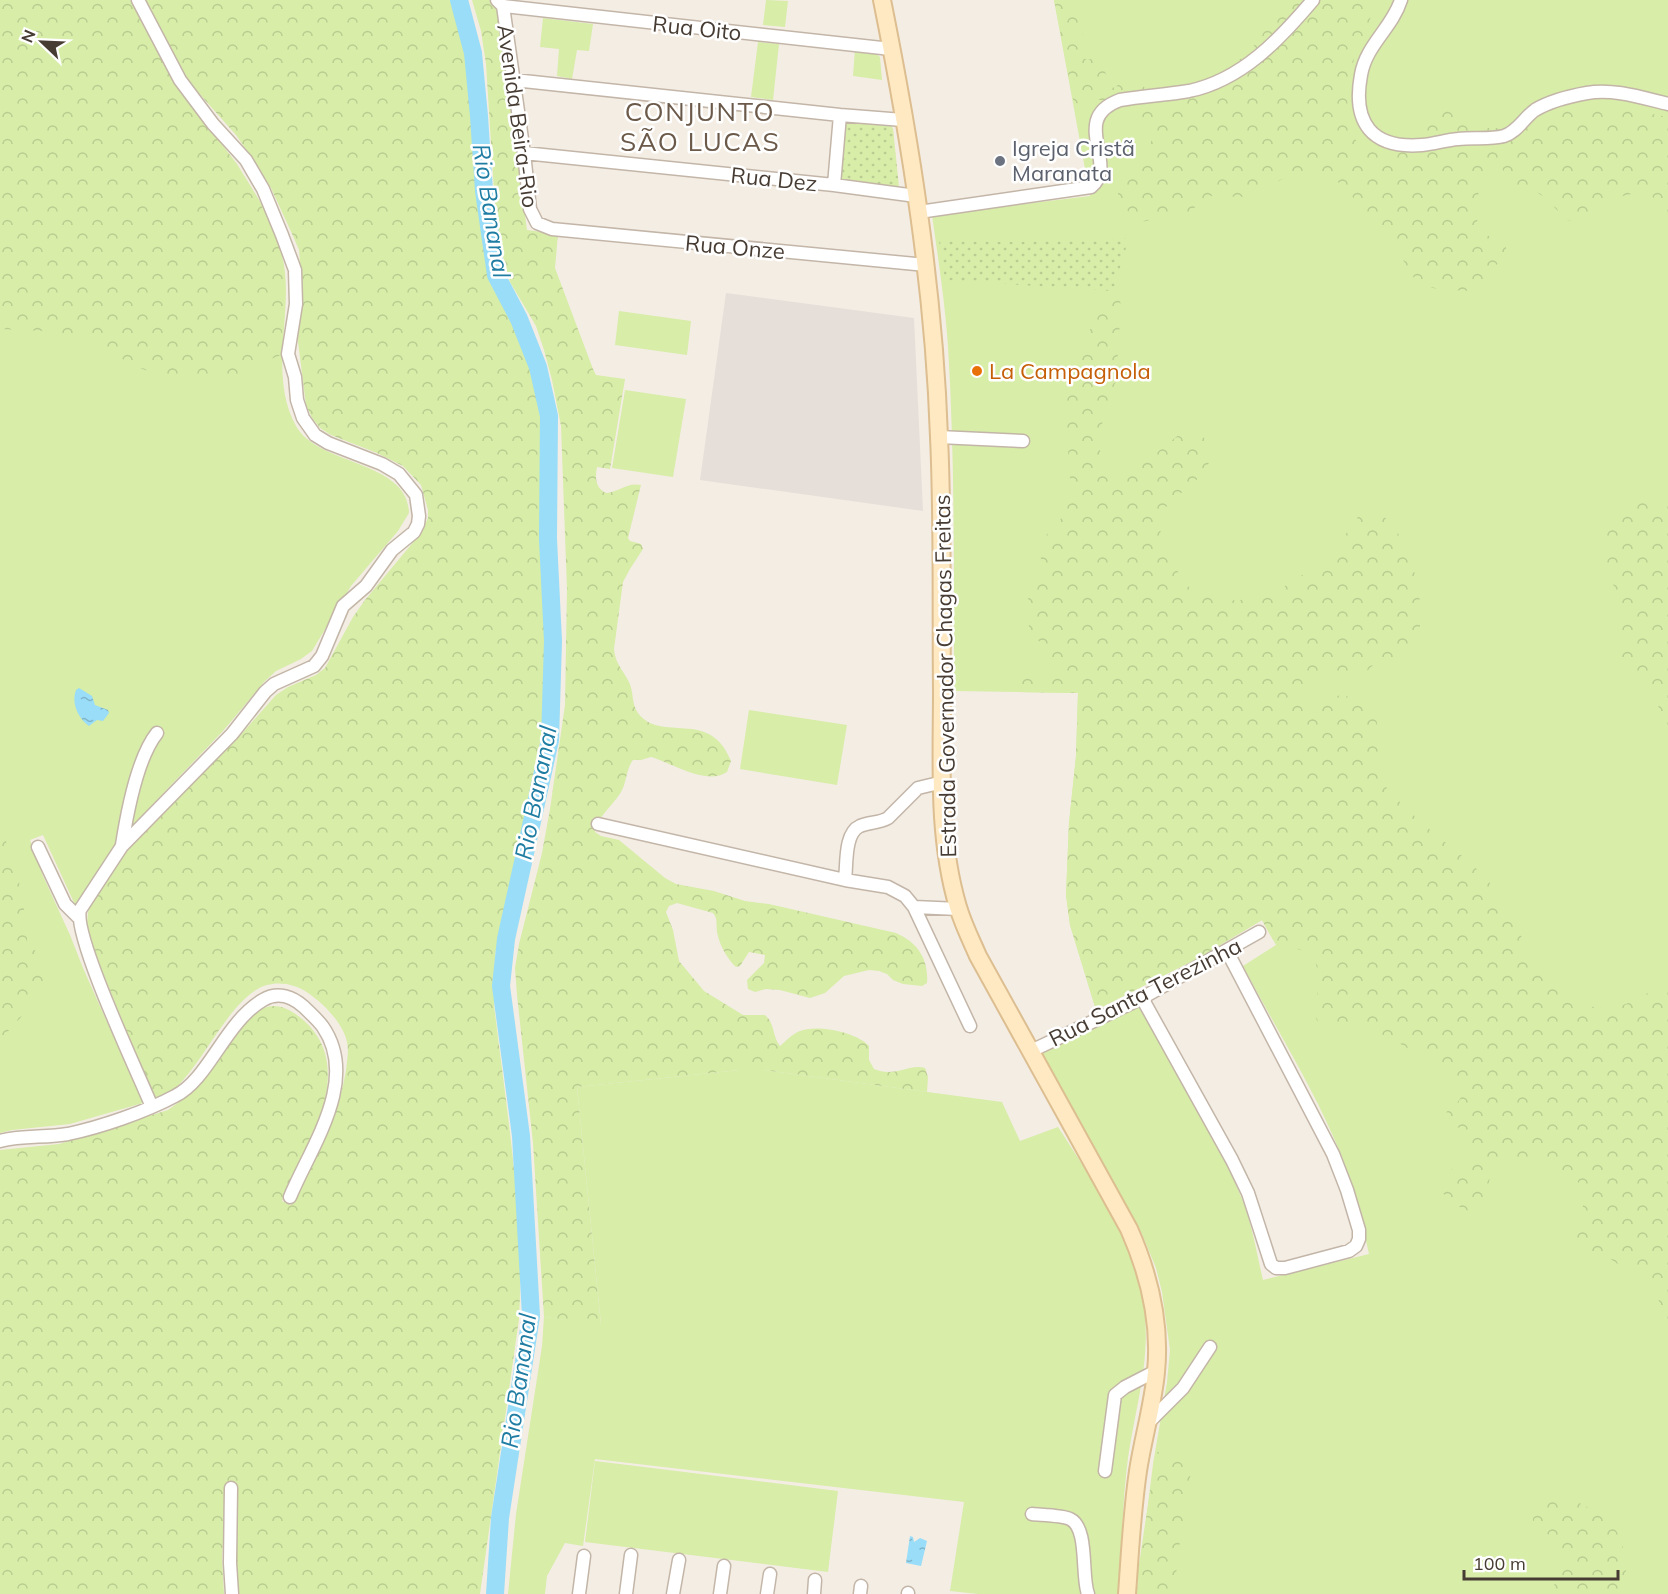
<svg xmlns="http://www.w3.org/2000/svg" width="1668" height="1594" font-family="Mulish,sans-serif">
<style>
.industrial{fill:#e6ded9}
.green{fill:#d7eda8}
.forest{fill:url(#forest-crowns)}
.park{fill:url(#park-dots)}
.water{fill:url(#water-ripples)}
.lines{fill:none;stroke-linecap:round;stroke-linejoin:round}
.river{stroke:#99ddf8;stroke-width:18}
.street-casing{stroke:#c3b6a8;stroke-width:15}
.secondary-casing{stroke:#dcbe90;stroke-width:20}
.street{stroke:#fff;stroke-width:12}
.secondary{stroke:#ffe9c3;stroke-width:16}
.worship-dot{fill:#6b7280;stroke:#fff;stroke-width:2}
.food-dot{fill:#e8710a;stroke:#fff;stroke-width:2}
.labels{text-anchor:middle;stroke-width:5;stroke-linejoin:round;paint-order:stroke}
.street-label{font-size:22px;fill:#473c33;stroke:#fff}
.worship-label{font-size:22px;fill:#5b616d;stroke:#fff;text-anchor:start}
.food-label{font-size:22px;fill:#c56008;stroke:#fff;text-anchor:start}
.water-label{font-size:24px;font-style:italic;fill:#1f7da3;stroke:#fff}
.quarter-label{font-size:26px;letter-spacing:1.5px;fill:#6b5949;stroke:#fff}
</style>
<defs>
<pattern id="forest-crowns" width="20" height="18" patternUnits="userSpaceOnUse" patternTransform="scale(1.5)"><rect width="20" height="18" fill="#d7eda8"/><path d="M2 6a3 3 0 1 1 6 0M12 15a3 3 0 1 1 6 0" fill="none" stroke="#bacc91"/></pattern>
<pattern id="park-dots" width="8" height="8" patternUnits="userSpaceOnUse" patternTransform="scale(1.5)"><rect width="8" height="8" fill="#d7eda8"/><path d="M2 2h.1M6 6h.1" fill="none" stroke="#bacc91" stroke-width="1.8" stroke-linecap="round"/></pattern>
<pattern id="water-ripples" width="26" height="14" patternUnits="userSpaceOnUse" patternTransform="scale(1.5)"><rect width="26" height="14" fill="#99ddf8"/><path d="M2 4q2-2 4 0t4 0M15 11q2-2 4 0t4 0" fill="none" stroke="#7fb4c9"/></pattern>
</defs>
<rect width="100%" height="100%" fill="#f4ede4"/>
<path class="industrial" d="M 726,293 L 914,318 L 923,511 L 700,480 Z"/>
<path class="green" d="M 0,0 L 130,0 C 143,27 155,56 172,80 C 211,135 262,185 281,252 C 297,306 266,371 296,426 C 318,466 408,460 409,513 L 398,531 L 351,586 L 312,651 L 301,659 L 276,671 L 264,682 L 223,731 L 150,807 L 76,907 L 43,835 L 30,840 L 43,876 L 70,935 L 83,968 L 143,1103 L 70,1124 L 12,1130 L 0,1133 Z
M 766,0 L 788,1 L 785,27 L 763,25 Z
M 1054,0 L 1668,0 L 1668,1594 L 1137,1594 L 1153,1464 L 1167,1382 L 1170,1350 L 1162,1292 L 1156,1268 L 1142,1234 L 1041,1051 L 1138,1004 C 1175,1069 1217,1134 1244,1204 C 1253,1229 1257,1255 1263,1280 L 1369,1254 C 1362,1221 1354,1188 1342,1157 C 1315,1090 1276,1029 1243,966 L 1276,945 L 1262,920 L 1200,957 L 1096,1010 L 1070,925 L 1066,895 L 1069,823 L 1076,756 L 1078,693 L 954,691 C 954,576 955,461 948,346 C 945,302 938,258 932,215 L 1090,196 Z
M 543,18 L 593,24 L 589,51 L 577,50 L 572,79 L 557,76 L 559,49 L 540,47 Z
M 758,42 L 779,44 L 773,100 L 751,97 Z
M 855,49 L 875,53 L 880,57 L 882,80 L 853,76 Z
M 619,311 L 691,321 L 687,355 L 615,345 Z
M 625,390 L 686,399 L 673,477 L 612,468 Z
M 749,710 L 847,725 L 837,785 L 740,769 Z
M 740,1070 L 764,1070 L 1002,1102 L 1020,1141 L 1058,1127 C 1086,1170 1123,1225 1137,1274 C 1157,1342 1138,1392 1128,1458 C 1122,1503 1122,1549 1119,1594 L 978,1594 L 950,1591 L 964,1502 L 595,1459 L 583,1546 L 565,1543 L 547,1576 L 545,1594 L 508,1594 L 516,1514 L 542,1346 L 544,1317 L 601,1324 L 577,1087 Z
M 595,1461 L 838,1491 L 828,1572 L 585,1542 Z"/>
<path class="forest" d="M 0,0 L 130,0 L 171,78 L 237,164 L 260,202 L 272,229 L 281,252 L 285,276 L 281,355 L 259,364 L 240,376 L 228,380 L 177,380 L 139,368 L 84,338 L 42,331 L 0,329 Z
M 145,0 L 450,0 L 459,23 L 468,60 L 476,183 L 487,270 L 513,324 L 530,370 L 541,407 L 545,447 L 542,508 L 545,643 L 542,733 L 495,955 L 494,1005 C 506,1107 525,1217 519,1319 L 480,1594 L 238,1594 L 235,1560 L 236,1482 L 228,1483 L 222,1556 L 224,1594 L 0,1594 L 0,1150 L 59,1144 L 168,1110 L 194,1091 L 252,1015 C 266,1004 279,1003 294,1013 C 364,1060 308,1145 282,1201 L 291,1205 C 296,1197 299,1188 302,1180 C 321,1141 339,1114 346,1070 C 347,1061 349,1051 347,1042 C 343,1023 323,1003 308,993 C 293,982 271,980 256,990 C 228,1008 207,1053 184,1079 L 177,1087 L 154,1100 L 90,941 L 87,924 L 88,912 L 93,900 L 123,857 L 139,836 L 244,731 L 276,695 L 288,687 L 316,675 L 325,668 L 353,617 L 365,600 L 420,534 L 428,518 L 428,510 L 421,485 L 403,466 L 377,453 L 331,435 L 320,428 L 312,418 L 306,405 L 298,342 L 300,263 L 299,250 L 293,236 L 271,188 L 254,161 L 236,135 L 188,81 L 155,24 Z
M 472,0 L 493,0 L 498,11 L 527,230 L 558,234 L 555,268 L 593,369 L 596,375 L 625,379 L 610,469 L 597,467 C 595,477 595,488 606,493 C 619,492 627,482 641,485 L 628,538 L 630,541 L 641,544 L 643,549 L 630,569 L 623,582 L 614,649 C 615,663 623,670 629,682 C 634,692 631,703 638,713 C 661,744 710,707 731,761 L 727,772 C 706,786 672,763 651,757 L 641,760 L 633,760 C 626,769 627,782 621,792 C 615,803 594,821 595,832 L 601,836 L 619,840 L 665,878 L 676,884 L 714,891 L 745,901 L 769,904 L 896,933 C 917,942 929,959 927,983 L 922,986 L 903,984 L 893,980 L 887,974 L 879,971 L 869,970 L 844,976 L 825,993 L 810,998 L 780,990 L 766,989 L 755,992 L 748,989 L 747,980 L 764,963 L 765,955 L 749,952 L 740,966 L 736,967 C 727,959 719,944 717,932 C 716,924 718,919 713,913 L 677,903 L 669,906 L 666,912 L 673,930 L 679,961 L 704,991 L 743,1015 L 765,1015 C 775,1023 772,1036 780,1046 C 786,1041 792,1034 800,1031 C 816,1024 857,1032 869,1046 L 869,1060 L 874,1069 C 895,1078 910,1063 925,1068 L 928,1077 L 927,1092 L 764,1070 L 740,1070 L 577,1087 L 601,1325 L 544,1317 L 533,1143 L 517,995 L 515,968 L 519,944 L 542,853 L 550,809 L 565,705 L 567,589 L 561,426 L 552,380 L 544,350 L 536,326 L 510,282 L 502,253 L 496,222 L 486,64 L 481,31 Z
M 1054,0 L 1073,0 C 1082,19 1085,22 1081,42 L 1086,49 L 1084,58 L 1087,60 L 1098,57 L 1103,60 L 1108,86 L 1115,88 C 1118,85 1122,80 1126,78 C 1138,74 1156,102 1162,110 L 1168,105 L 1193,98 L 1229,66 L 1239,60 L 1252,48 L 1288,0 L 1376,0 C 1372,20 1361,37 1355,56 C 1349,74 1342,123 1354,138 C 1359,144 1367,148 1374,149 C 1389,154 1413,139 1422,127 C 1427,121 1430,114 1435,108 C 1452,104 1459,108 1467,123 L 1484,128 L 1500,128 L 1530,123 L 1569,108 L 1598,107 L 1619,108 L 1668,117 L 1668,219 L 1652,196 L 1639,192 L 1608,200 L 1587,220 L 1574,222 L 1565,219 L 1547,199 L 1535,191 L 1522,191 L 1515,188 L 1501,167 L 1492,164 L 1482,172 L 1479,183 L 1477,226 L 1479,232 L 1506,243 L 1506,253 L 1480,285 L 1466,291 L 1438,289 L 1424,286 L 1414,278 L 1385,230 L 1335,179 L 1312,174 L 1293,173 L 1254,195 L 1244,197 L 1208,196 L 1186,215 L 1175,219 L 1157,218 L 1142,222 L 1136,219 L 1123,206 L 1118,197 L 1118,185 L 1144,158 L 1154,135 L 1143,124 L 1137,111 L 1119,91 L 1116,97 L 1110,100 L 1089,100 L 1074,104 Z
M 1114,295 L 1120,300 L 1121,307 L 1116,381 L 1107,402 L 1099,437 L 1101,461 C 1109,472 1123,474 1136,469 L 1185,430 C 1195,430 1202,433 1207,442 C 1222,471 1182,489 1167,506 C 1162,512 1160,520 1160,527 C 1160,541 1180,579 1190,588 C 1194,591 1202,594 1207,596 C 1226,604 1255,600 1274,592 C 1292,584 1323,561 1336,546 C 1347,535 1353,521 1364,510 C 1407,503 1446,641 1400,660 C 1393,663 1384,661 1377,661 L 1362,676 C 1340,681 1304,669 1300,702 L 1306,705 L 1341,695 L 1367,701 C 1388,725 1370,758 1384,784 C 1389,792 1398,800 1405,807 C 1429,831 1457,850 1481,873 C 1521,912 1532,997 1594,1007 C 1622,1012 1647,995 1668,978 L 1668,1332 L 1665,1317 L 1655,1291 L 1612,1260 L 1598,1256 L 1581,1258 C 1562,1244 1583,1213 1586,1195 C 1584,1178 1551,1167 1536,1163 C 1525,1160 1513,1161 1502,1162 C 1482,1176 1489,1207 1482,1212 C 1473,1218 1426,1194 1441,1171 C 1447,1170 1455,1170 1460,1168 C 1473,1162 1479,1134 1462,1128 C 1458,1127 1452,1128 1448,1128 C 1434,1114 1456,1108 1461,1097 C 1450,1070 1389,1034 1361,1026 C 1348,1022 1327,1036 1318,1022 C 1312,1014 1318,996 1318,986 C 1318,977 1317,968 1315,958 L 1303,951 L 1273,940 L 1262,920 L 1200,957 L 1096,1010 L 1070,925 L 1066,895 L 1069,823 L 1076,756 L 1078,693 L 1014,692 L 1019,681 L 1024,678 L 1053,680 L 1059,672 L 1055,661 L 1029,629 L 1028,591 L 1040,581 C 1043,568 1038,553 1044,540 C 1051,523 1065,524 1069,498 C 1073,467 1064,437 1065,406 C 1066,378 1080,349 1093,324 C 1098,315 1104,300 1114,295 Z
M 1668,492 L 1668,742 C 1663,726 1660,704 1651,690 C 1643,678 1626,669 1620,657 C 1615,648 1620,638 1620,630 C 1620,621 1620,611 1618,602 C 1614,581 1596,541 1608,522 C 1619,504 1650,504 1668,492 Z
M 0,827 L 16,865 L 27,926 L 27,940 L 46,965 L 47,972 L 44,980 L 22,1016 L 0,1040 Z
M 1156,1451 L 1168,1457 L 1184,1458 L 1188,1461 L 1191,1471 L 1177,1562 L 1175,1594 L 1137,1594 L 1138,1571 Z
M 1548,1494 C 1562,1494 1571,1498 1583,1505 C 1592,1510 1604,1514 1610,1522 C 1627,1541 1628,1571 1624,1594 L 1550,1594 C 1557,1581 1566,1556 1556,1542 C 1550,1535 1540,1529 1533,1523 C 1532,1511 1538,1499 1548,1494 Z"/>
<path class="park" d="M 843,120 L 890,125 L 893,128 L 899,187 L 838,180 Z
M 1129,238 L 1113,291 L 945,280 L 939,241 L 1016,242 Z"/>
<path class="water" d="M 79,688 L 92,696 L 95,705 L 108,710 L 109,713 L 103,721 L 97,720 L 89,726 C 78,718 71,703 76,690 Z
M 910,1536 L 913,1537 L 914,1542 L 920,1538 L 927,1541 L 921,1566 L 906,1563 Z"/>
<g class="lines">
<path class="river" d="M 459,0 L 473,53 L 479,116 L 484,191 L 496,275 L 519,319 L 538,367 L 549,416 L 548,539 L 553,641 L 550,740 L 506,939 L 501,986 L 521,1136 L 531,1316 L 500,1518 L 495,1594"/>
<g class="street-casing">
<path id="street" d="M 138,0 L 180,80 L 213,124 L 246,160 L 263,189 L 282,235 L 295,270 L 296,304 L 288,354 L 295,377 L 297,400 L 303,418 L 315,435 L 328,443 L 382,464 L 399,474 L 416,495 L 419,516 L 418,524 L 414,532 L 392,550 L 366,586 L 343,606 L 322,656 L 314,666 L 274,684 L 265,692 L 232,734 L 122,846 L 80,910 C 73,936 138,1073 152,1107
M 497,0 L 503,6 L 524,153 L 530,209 L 537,223 L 552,229 L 926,265
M 1401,0 C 1392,28 1366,45 1361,75 C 1352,123 1372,149 1422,145 C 1434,144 1446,140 1458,139 C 1473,137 1489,140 1504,136 C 1517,132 1524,118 1535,110 C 1550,101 1570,96 1587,93 C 1613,88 1643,98 1668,104
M 503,6 L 891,49
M 514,80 L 840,115 L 903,120
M 524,153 L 834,185 L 916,196
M 834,185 L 840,115
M 919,212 L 1091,187 C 1120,164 1068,119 1120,100 C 1143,96 1166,95 1189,91 C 1242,80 1280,39 1313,0
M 939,437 L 1023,441
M 598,824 L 845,880 L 888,887 L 905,896 L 914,907 L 970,1026
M 122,845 C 127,813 137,758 157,733
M 38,847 L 65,904 L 78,917
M 845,880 C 847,865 844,833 860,826 C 870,822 880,823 888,818 L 918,788 L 943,782
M 914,907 L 959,909
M 1142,998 L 1232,1160 L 1248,1193 L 1271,1264 L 1276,1268 L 1285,1268 L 1349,1251 L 1356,1246 L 1359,1239 L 1359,1230 L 1347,1190 L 1333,1154 L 1227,951
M 1031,1051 L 1142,998 L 1259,932
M 0,1141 C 22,1135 46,1138 68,1134 C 101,1127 145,1112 175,1096 C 209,1079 225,1022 263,1000 C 278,991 293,997 304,1007 C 311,1014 318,1020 323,1027 C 360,1081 310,1148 290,1197
M 1147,1424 L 1183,1388 L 1210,1347
M 1105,1471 L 1115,1395 L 1125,1387 L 1156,1371
M 231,1488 L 230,1563 L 232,1594
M 1032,1514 C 1041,1515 1062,1515 1070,1519 C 1089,1528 1081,1576 1088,1594
M 579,1594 L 584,1556
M 626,1594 L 631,1555
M 673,1594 L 679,1560
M 720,1594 L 724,1566
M 767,1594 L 770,1574
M 814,1594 L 815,1580
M 860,1594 L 861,1586
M 908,1594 L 908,1593"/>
</g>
<g class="secondary-casing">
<path id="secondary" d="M 882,0 C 911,144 934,290 939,437 C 943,521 941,606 942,690 C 942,762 937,837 958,907 C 963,924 971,940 978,956 L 1129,1229 C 1149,1274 1161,1322 1156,1372 C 1153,1405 1143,1438 1138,1471 C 1132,1511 1130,1553 1127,1594"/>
</g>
<use href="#street" class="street"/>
<use href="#secondary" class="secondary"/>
</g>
<circle class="worship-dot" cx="1000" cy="161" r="6"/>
<circle class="food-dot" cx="977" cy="371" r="6"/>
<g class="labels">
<g class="street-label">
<text transform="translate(697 28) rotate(6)" y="8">Rua Oito</text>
<text transform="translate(518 116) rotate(82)" y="8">Avenida Beira-Rio</text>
<text transform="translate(774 179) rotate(6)" y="8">Rua Dez</text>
<text transform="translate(735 247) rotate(5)" y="8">Rua Onze</text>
<text transform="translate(945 676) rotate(-91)" y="8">Estrada Governador Chagas Freitas</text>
<text transform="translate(1145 992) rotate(-27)" y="8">Rua Santa Terezinha</text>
</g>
<g class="worship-label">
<text x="1012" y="156">Igreja Cristã<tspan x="1012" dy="25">Maranata</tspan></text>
</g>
<g class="food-label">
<text x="989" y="379">La Campagnola</text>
</g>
<g class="water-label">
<text transform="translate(491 211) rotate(81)" y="8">Rio Bananal</text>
<text transform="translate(536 793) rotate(-79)" y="8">Rio Bananal</text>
<text transform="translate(519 1381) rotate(-82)" y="8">Rio Bananal</text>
</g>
<g class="quarter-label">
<text x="700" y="121">CONJUNTO<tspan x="700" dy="30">SÃO LUCAS</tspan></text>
</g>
</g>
<g transform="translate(42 42) rotate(293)" stroke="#ffffff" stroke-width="4.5" paint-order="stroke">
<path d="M0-4.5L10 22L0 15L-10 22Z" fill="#473c33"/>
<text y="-9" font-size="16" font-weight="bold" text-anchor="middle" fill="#473c33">N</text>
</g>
<path d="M1464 1570v9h154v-9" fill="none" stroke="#473c33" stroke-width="3"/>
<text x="1473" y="1570" font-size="18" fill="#473c33" stroke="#ffffff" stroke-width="4.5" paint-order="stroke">100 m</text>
</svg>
